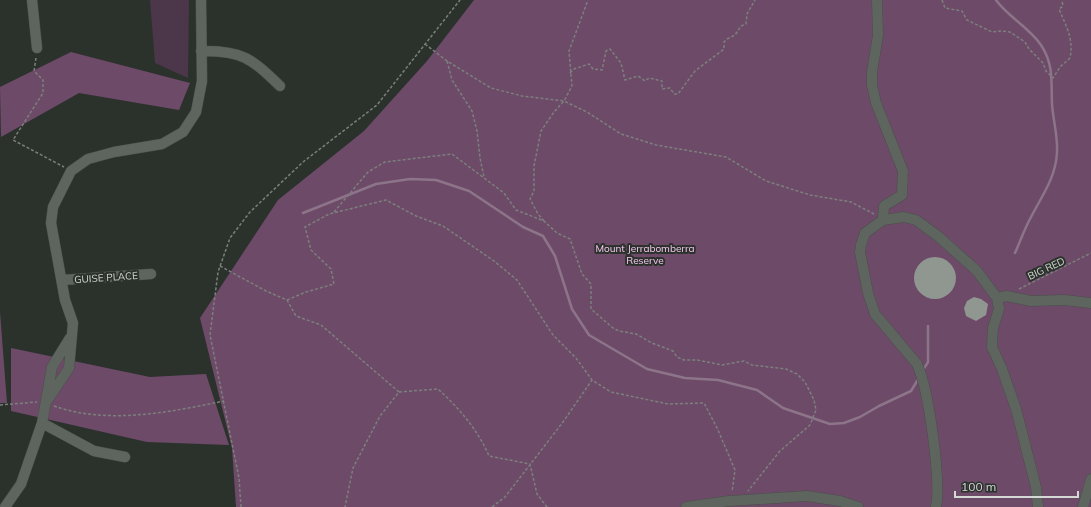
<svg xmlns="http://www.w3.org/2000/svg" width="1091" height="507" font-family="Mulish,sans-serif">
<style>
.green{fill:#4c3649}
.forest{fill:#6e4a69}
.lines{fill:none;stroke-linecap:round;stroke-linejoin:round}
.stream{stroke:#8c7489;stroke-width:2.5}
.building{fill:#8f9790}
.minor-casing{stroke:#4a4f4a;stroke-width:11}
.path{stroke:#7b807c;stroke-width:1.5;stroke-dasharray:3 2;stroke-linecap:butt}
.minor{stroke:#5e655f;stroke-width:10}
.labels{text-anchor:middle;stroke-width:4;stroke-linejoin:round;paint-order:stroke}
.park-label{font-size:10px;fill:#facaf3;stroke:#2b322c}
.street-label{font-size:10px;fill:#d5d9d6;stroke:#2b322c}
</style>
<rect width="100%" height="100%" fill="#2b322c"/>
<path class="green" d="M 150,0 L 189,0 L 188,78 L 155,63 Z"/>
<path class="forest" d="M 474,0 L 1091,0 L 1091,507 L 236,507 L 232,448 L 200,318 L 278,200 L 364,131 L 427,61 Z
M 71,52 L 190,83 L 179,110 L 79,93 L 1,137 L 0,87 Z
M 0,312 L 7,403 L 0,403 Z
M 11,348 L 150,377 L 206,374 L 229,445 L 147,442 L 11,411 Z"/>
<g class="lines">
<path class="stream" d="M 996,0 C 1008,17 1029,27 1041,45 C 1054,65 1051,81 1052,104 C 1053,120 1058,136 1057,152 C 1056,178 1041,197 1030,219 C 1024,230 1020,242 1015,253
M 303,213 L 376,184 L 410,179 L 436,180 L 469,191 L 523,227 L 543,236 L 555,256 L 572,309 L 589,335 L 647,369 L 685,378 L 718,380 L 757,390 L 783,408 L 830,424 L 844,423 L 860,417 L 879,406 L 911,391 L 917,381
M 923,370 L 928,362 L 928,326"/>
</g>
<path class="building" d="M914 278a21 21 0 1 1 42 0a21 21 0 1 1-42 0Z
M 974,297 L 981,299 L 988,304 L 986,315 L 976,321 L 966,316 L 964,308 L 967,301 Z"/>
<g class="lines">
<g class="minor-casing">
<path id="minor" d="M 32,0 L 37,48
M 877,0 L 878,35 L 872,72 L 872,85 L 876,103 L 903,171 L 902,195 L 884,206 L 883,220
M 201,51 C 242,50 252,59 280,86
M 62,280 L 151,274
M 997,298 L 1007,296 L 1031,301 L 1064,300 L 1091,303
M 47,401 L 69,368 L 73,323 L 65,300 L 51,223 L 53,207 L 71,171 L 88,159 L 114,152 L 162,144 L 183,132 L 196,112 L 202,81 L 201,0
M 42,423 L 94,451 L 125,457
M 5,507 L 21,484 L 42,423 L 52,367 L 70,338
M 686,507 L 729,501 L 807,496 L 840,501 L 858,507
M 936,507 C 941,480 929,390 917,364 L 875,314 L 868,293 L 860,252 L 861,245 L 865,233 L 883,220 L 904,217 L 916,220 L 939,237 L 977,271 L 997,298 L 999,309 L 993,328 L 992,347 L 1002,369 L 1016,409 L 1036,487 L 1038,507
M 1083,507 L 1091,479"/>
</g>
<path class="path" d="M 942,0 L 945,8 L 962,11 L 967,20 L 992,32 L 1001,31 L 1010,32 L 1025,42 L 1029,49 L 1043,63 L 1046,71 L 1053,78 L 1060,67 L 1070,58 C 1074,39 1066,26 1059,9 L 1063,6 L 1062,0
M 425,44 L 447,61 L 491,88 L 522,96 L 564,101 L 587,112 L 621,134 L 656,145 L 726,157 L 766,181 L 810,195 L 851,202 L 874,214
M 36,58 L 34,71 L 43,80 L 43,93 L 13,140 L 64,167
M 447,61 L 452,80 L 472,111 L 477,131 L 480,158 L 484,177
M 570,73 L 574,69 L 589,64 L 593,69 L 602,70 L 606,51 L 610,49 L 621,63 L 625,80 L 638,76 L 645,81 L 649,78 L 662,81 L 662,89 L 670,88 L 674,94 L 678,94 L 695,71 L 724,49 L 724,42 L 727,39 L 735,35 L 741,26 L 746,24 L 747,14 L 755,0
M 334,212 L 368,172 L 385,162 L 452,154 L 504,193 L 516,210 L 544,221 L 557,233 L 570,239 L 582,274 L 591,284 L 591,309 L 613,328 L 619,331 L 636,334 L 652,343 L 673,351 L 677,357 L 684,360 L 697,360 L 722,365 L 744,361 L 752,365 L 786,369 L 797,374 L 805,382 L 814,400 L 816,410 L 810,425 L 780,451 L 748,491
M 544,221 L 538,214 L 530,199 L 534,191 L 534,166 L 541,131 L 554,112 L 564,101 L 572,86 L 569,51 L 588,0
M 220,266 L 266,291 L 287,300 L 296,316 L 321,325 L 399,392 L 380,416 L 353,468 L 345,507
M 1019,289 L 1091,253
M 287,300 L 306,292 L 334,284 L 331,269 L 311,250 L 305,227 L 329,214 L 386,200 L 416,216 L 443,226 L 494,261 L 517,280 L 553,335 L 576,358 L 592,380 L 611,392 L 668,404 L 704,403 L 718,430 L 735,470 L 732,492
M 399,392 L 438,389 C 459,408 478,430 489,456 L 530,464 L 537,494 L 547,507
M 0,405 L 37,402
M 54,406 C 108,425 170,412 224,401
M 241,507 L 239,478 L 210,335 L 218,272 L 230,238 L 250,212 L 303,162 L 377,105 L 460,0
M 492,507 L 505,497 L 563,422 L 592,380"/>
<use href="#minor" class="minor"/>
</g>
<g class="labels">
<g class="park-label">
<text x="645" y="252">Mount Jerrabomberra<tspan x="645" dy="12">Reserve</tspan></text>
</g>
<g class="street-label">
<text transform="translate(1046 268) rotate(-25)" y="4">BIG RED</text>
<text transform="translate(106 277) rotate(-4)" y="4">GUISE PLACE</text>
</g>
</g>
<path d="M955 491v6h123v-6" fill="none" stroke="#d5d9d6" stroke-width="2"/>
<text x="961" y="491" font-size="12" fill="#d5d9d6" stroke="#2b322c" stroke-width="3" paint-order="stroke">100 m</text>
</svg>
